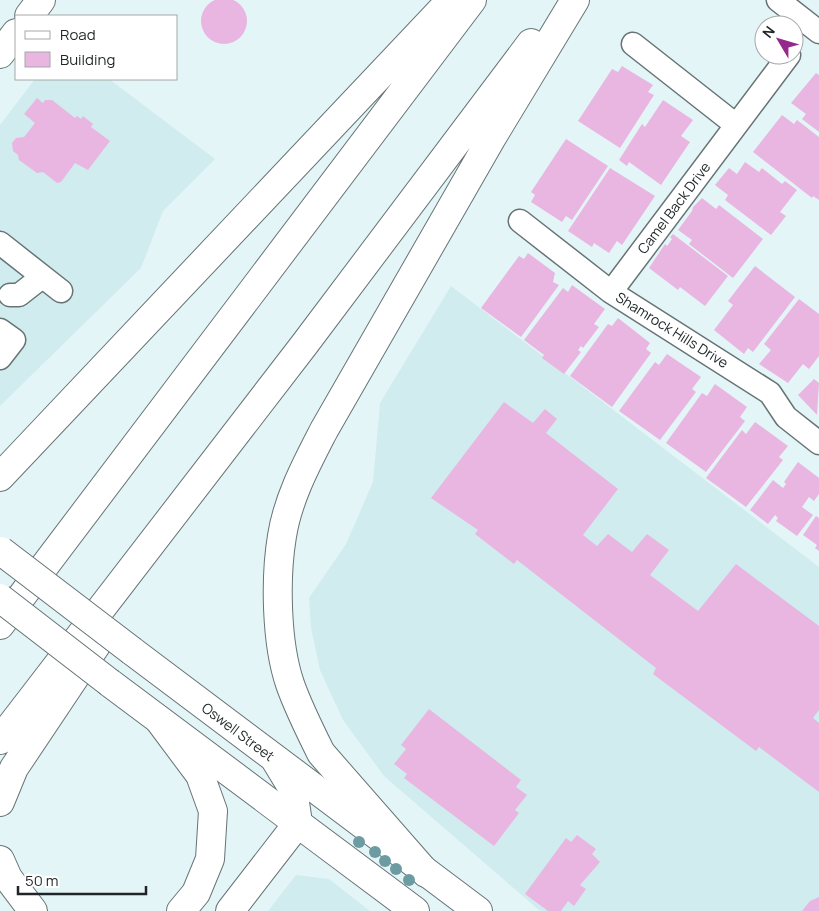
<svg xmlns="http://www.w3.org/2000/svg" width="819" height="911" font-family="Manrope,sans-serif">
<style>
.built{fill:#d1ecee}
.building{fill:#e8b6e0}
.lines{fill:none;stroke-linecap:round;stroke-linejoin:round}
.minor-casing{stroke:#667476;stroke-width:25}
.major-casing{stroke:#667476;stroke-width:30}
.highway-casing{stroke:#667476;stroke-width:30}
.minor{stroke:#fff;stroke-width:22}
.major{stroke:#fff;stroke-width:28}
.highway{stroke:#fff;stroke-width:28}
.major-bridge-casing{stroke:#667476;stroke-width:30;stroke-linecap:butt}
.major-bridge{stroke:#fff;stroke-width:28}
.tree{fill:#6c9ca1}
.labels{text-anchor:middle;stroke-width:4;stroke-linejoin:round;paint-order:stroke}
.street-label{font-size:14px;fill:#1f2526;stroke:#fff}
</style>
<rect width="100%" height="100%" fill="#e4f5f7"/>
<path class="built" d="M 35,79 L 109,79 L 215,159 L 163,211 L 141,268 L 0,406 L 0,125 Z
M 451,286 L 819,567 L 819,911 L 540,911 L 384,776 L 343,720 L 320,670 L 311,628 L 309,598 L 346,544 L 373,482 L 380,403 Z
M 296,875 L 329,879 L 370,911 L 268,911 Z"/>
<path class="building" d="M201 21a23 23 0 1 1 46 0a23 23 0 1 1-46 0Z
M 622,66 L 653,85 L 648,92 L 654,95 L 620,148 L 578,121 L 612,69 L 618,72 Z
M 816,73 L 819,75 L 819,132 L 802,119 L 806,114 L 791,103 Z
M 37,98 L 43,103 L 45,100 L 52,100 L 75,118 L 77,116 L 81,119 L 83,116 L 93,124 L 91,127 L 110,141 L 88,170 L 75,163 L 61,182 L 57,183 L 43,172 L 37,173 L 19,160 L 18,155 L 13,151 L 12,143 L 16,138 L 24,137 L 35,123 L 24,114 Z
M 663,100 L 693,120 L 681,136 L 690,142 L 661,185 L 629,162 L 627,166 L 619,160 L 642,124 L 645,127 Z
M 782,115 L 794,124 L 797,120 L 819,137 L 819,200 L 813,196 L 812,198 L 753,152 Z
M 566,139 L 608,166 L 572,220 L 566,216 L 562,222 L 531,202 L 535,195 L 531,192 Z
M 745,162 L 759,172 L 762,168 L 782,184 L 785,181 L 797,190 L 780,212 L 786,216 L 771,235 L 725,200 L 728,195 L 715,185 L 729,168 L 737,174 Z
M 610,168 L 655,196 L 622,245 L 617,241 L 609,253 L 594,243 L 592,247 L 568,231 Z
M 702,198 L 716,209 L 719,205 L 763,239 L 733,278 L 689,244 L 692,240 L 678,230 L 692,211 L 693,207 Z
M 673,234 L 728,276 L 705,306 L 680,287 L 678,290 L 649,268 L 665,244 L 667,246 L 672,239 L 670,237 Z
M 528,253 L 555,273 L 553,282 L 559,285 L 521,337 L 481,308 L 519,256 L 524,259 Z
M 755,266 L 795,297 L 753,352 L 748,348 L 744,354 L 714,330 L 733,305 L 728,301 Z
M 572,285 L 605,309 L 594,324 L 599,327 L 583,348 L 581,346 L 578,350 L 581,352 L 564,374 L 542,358 L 544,355 L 524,340 L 563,288 L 568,292 Z
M 799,299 L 819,314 L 819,356 L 809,369 L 803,364 L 788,383 L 759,364 L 771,350 L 764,344 Z
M 618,318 L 650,343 L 646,349 L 651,353 L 612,407 L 570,376 L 608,324 L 612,326 Z
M 667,354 L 701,377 L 692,389 L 696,392 L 660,440 L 619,411 L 655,362 L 659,365 Z
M 814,379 L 819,383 L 817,415 L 798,395 Z
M 715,384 L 747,407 L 740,417 L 745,421 L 706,472 L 666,443 L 702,393 L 707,396 Z
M 504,402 L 533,423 L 545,409 L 557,419 L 546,433 L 618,489 L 583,535 L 597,546 L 608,534 L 632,552 L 647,534 L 669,550 L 650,575 L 698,611 L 736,564 L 819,626 L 819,710 L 813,718 L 819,723 L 819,792 L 759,747 L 756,751 L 653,674 L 656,668 L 517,560 L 514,564 L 475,534 L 478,530 L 431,498 Z
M 755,422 L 788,446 L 779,457 L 783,460 L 746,507 L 706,478 L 742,430 L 746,434 Z
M 798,462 L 819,478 L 819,494 L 814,501 L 809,497 L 802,507 L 813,515 L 797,536 L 776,521 L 778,518 L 775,515 L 768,524 L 750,510 L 773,480 L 783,488 L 786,484 L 784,482 Z
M 816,516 L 819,518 L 819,551 L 815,548 L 817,545 L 803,535 Z
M 429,709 L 521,780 L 516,787 L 527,795 L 515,810 L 519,813 L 494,846 L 404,778 L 407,774 L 394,764 L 406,749 L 401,745 Z
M 577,835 L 596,849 L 592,854 L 600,862 L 580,885 L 586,889 L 574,906 L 568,901 L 561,911 L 548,911 L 525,894 L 566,838 L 571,842 Z
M 819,897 L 819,911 L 802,911 L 810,901 Z"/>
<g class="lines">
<g class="minor-casing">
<path id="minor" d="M 778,0 L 819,32
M 633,44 L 736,125
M 520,221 L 611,292 L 770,393 L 786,417 L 819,443
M 0,243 L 61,291
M 611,292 L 789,55
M 10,295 L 19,295 L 42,277
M 0,330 L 14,340 L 0,358"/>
</g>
<g class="major-casing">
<path id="major" d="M 29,16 L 41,0
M 0,54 L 16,33
M 132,651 L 478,911
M 110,683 L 415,911"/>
</g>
<g class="highway-casing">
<path id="highway" d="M 0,477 L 451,0
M 0,625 L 472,0
M 159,720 L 200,775 L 213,811 L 210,859 L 196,893 L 181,911
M 0,740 L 304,345 L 531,43
M 0,802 L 14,768 L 97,644
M 0,860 L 8,878 L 33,911
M 426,873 L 321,753 C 310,731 298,707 290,684 C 276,643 275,578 282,536 C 288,498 307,463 324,430 L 491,139 L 575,0
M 230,911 L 298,823 L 293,789 L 276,761"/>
</g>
<use href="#minor" class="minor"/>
<use href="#major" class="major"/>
<use href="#highway" class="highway"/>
<g class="major-bridge-casing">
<path id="major-bridge" d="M 1,551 L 132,651
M 0,598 L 110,683"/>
</g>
<use href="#major-bridge" class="major-bridge"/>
</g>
<g class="tree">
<circle cx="359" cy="842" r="6"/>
<circle cx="375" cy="852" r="6"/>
<circle cx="385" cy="861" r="6"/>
<circle cx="396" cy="869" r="6"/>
<circle cx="409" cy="880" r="6"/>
</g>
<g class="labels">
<g class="street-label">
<text transform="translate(674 208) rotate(-53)" y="5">Camel Back Drive</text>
<text transform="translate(672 330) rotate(32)" y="5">Shamrock Hills Drive</text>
<text transform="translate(238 732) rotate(37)" y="5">Oswell Street</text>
</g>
</g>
<rect x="15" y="15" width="162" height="65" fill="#ffffff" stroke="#a5a8a8"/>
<rect x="25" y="31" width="25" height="8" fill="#ffffff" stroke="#a5a8a8"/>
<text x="60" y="40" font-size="15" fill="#1f2526">Road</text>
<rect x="25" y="52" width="25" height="15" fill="#e8b6e0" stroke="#a5a8a8"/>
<text x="60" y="65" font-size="15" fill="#1f2526">Building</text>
<g transform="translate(779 40) rotate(308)"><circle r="24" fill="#ffffff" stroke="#a5a8a8"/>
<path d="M0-4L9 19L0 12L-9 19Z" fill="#95298b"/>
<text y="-8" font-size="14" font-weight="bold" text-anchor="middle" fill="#1f2526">N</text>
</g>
<path d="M18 886v8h128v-8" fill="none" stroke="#1f2526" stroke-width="2.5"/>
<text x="25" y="886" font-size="15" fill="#1f2526" stroke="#ffffff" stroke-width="4" paint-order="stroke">50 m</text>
</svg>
